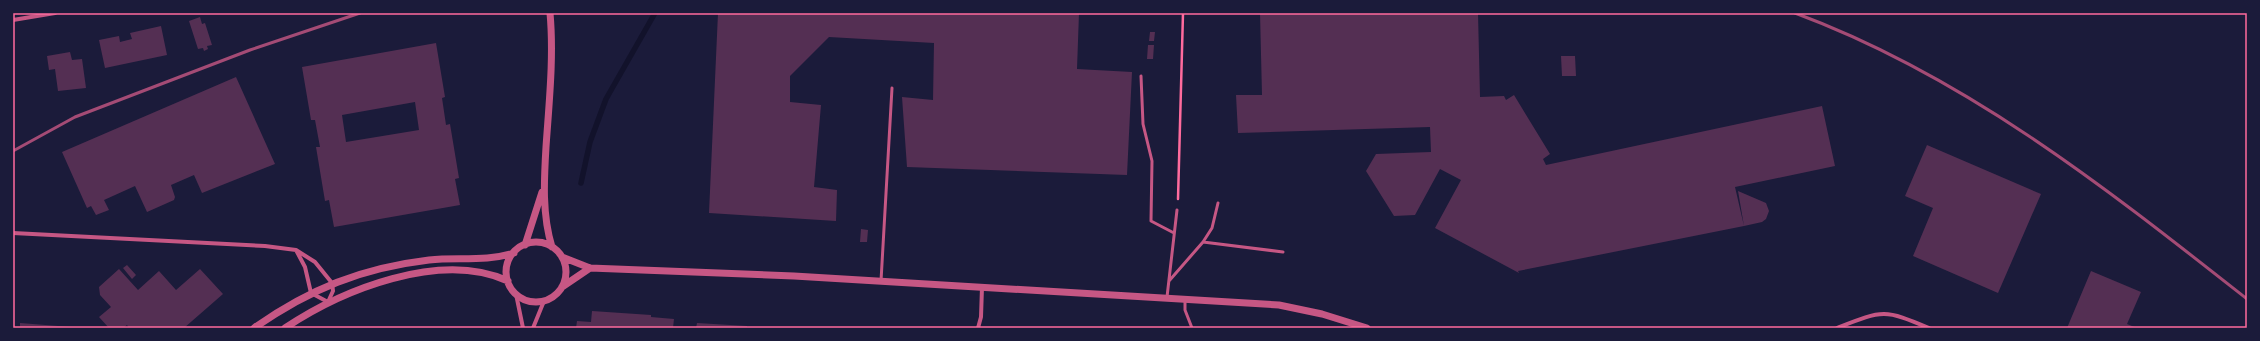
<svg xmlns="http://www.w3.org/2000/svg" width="2260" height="341" font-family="'Exo 2',sans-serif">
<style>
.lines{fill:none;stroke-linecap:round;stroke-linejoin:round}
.stream{stroke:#12122b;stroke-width:5.5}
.building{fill:#542f53;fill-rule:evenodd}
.path{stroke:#ff6b9d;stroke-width:2.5}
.service{stroke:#c65784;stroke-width:3}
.minor{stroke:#c65784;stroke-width:4}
.tertiary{stroke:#c65784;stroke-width:7}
.rail{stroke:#a44b75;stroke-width:3}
.neatline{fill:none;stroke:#ff6b9d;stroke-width:1.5}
</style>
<rect width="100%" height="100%" fill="#1b1b3a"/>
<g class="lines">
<path class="stream" d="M 581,183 L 590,142 L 606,99 L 655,13"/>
</g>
<path class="building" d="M 718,13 L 1079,13 L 1077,69 L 1132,72 L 1127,175 L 907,167 L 902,97 L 933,100 L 934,43 L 829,37 L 790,76 L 790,102 L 821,105 L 814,187 L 837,190 L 836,221 L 709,213 Z
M 1260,13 L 1478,13 L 1480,97 L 1504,96 L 1506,100 L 1514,95 L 1550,154 L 1543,159 L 1546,165 L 1822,106 L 1835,166 L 1735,187 L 1744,226 L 1518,271 L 1519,273 L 1435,228 L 1461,180 L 1440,169 L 1415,215 L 1394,216 L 1366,171 L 1376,154 L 1431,152 L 1430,127 L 1238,133 L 1236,95 L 1262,95 Z
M 200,17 L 202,24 L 205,23 L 212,45 L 207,46 L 208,49 L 204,51 L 203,48 L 198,49 L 189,21 Z
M 161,26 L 167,55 L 105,68 L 99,40 L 119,36 L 120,42 L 132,39 L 130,33 Z
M 1150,32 L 1155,32 L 1154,41 L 1149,41 Z
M 436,43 L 445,97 L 442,98 L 446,125 L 450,124 L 459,178 L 455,179 L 460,205 L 334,227 L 329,200 L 325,201 L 316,147 L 320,147 L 315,120 L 311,120 L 302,67 ZM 415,102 L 419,130 L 346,142 L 342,115 Z
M 1148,45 L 1154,45 L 1153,59 L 1147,59 Z
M 70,52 L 72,60 L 82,59 L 86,88 L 58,91 L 55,69 L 49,70 L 47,56 Z
M 1561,56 L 1575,56 L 1576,76 L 1562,76 Z
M 236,77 L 275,164 L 202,193 L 194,175 L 171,185 L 175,197 L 174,200 L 147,212 L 135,186 L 104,200 L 109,210 L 96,215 L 91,206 L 87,208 L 62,152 Z
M 1927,145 L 2041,194 L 1998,293 L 1913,256 L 1933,208 L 1905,196 Z
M 1738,191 L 1766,203 L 1769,211 L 1766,219 L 1762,222 L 1744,226 Z
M 861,229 L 868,230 L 867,242 L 860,242 Z
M 127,265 L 136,275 L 132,279 L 123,268 Z
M 119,269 L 138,290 L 159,271 L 176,290 L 200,269 L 223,294 L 184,328 L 129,328 L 127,325 L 123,328 L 109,328 L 99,317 L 111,307 L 100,295 L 99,287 Z
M 2091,271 L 2141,292 L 2127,324 L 2137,328 L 2067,328 Z
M 592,311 L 651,315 L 651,317 L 674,319 L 673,328 L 576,328 L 577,321 L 591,322 Z
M 20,323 L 71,327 L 71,328 L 20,328 Z
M 697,323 L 747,326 L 747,328 L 696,328 Z"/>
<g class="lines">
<path class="path" d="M 1178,199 L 1183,13"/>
<path class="service" d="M 1141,76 L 1143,124 L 1152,161 L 1151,221 L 1174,233
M 1203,242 L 1283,252
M 881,281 L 892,88
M 1169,281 L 1203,242 L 1212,228 L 1218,203
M 1167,297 L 1177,210
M 1185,300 L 1185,310 L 1192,328"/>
<path class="minor" d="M 13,20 L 55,13
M 13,233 L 265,246 L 296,250 L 315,262 L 332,283 L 333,291 L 328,302 L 311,293 L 305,267 L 296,250
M 516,294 L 523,328
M 533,328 L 544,301
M 978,328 L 981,317 L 982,287
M 1837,328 C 1883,310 1884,309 1929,328"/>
<path class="tertiary" d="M 550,13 C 554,57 549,103 546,147 C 544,180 542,215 552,247
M506 272a30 30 0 1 1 60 0a30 30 0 1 1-60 0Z
M 525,245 L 542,192
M 562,257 L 590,268 L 794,276 L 1279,305 L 1322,314 L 1367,328
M 562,287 L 590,268
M 254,328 C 310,289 361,268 429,260 C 458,257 486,262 514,253
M 285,328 C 342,290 440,250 508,281"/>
<path class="rail" d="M 1795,13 C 1965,76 2106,188 2247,299
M 13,151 L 75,117 L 250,50 L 360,13"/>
</g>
<rect width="2260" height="341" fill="none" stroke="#1b1b3a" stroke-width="28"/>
<rect x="14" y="14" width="2232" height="313" class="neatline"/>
</svg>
